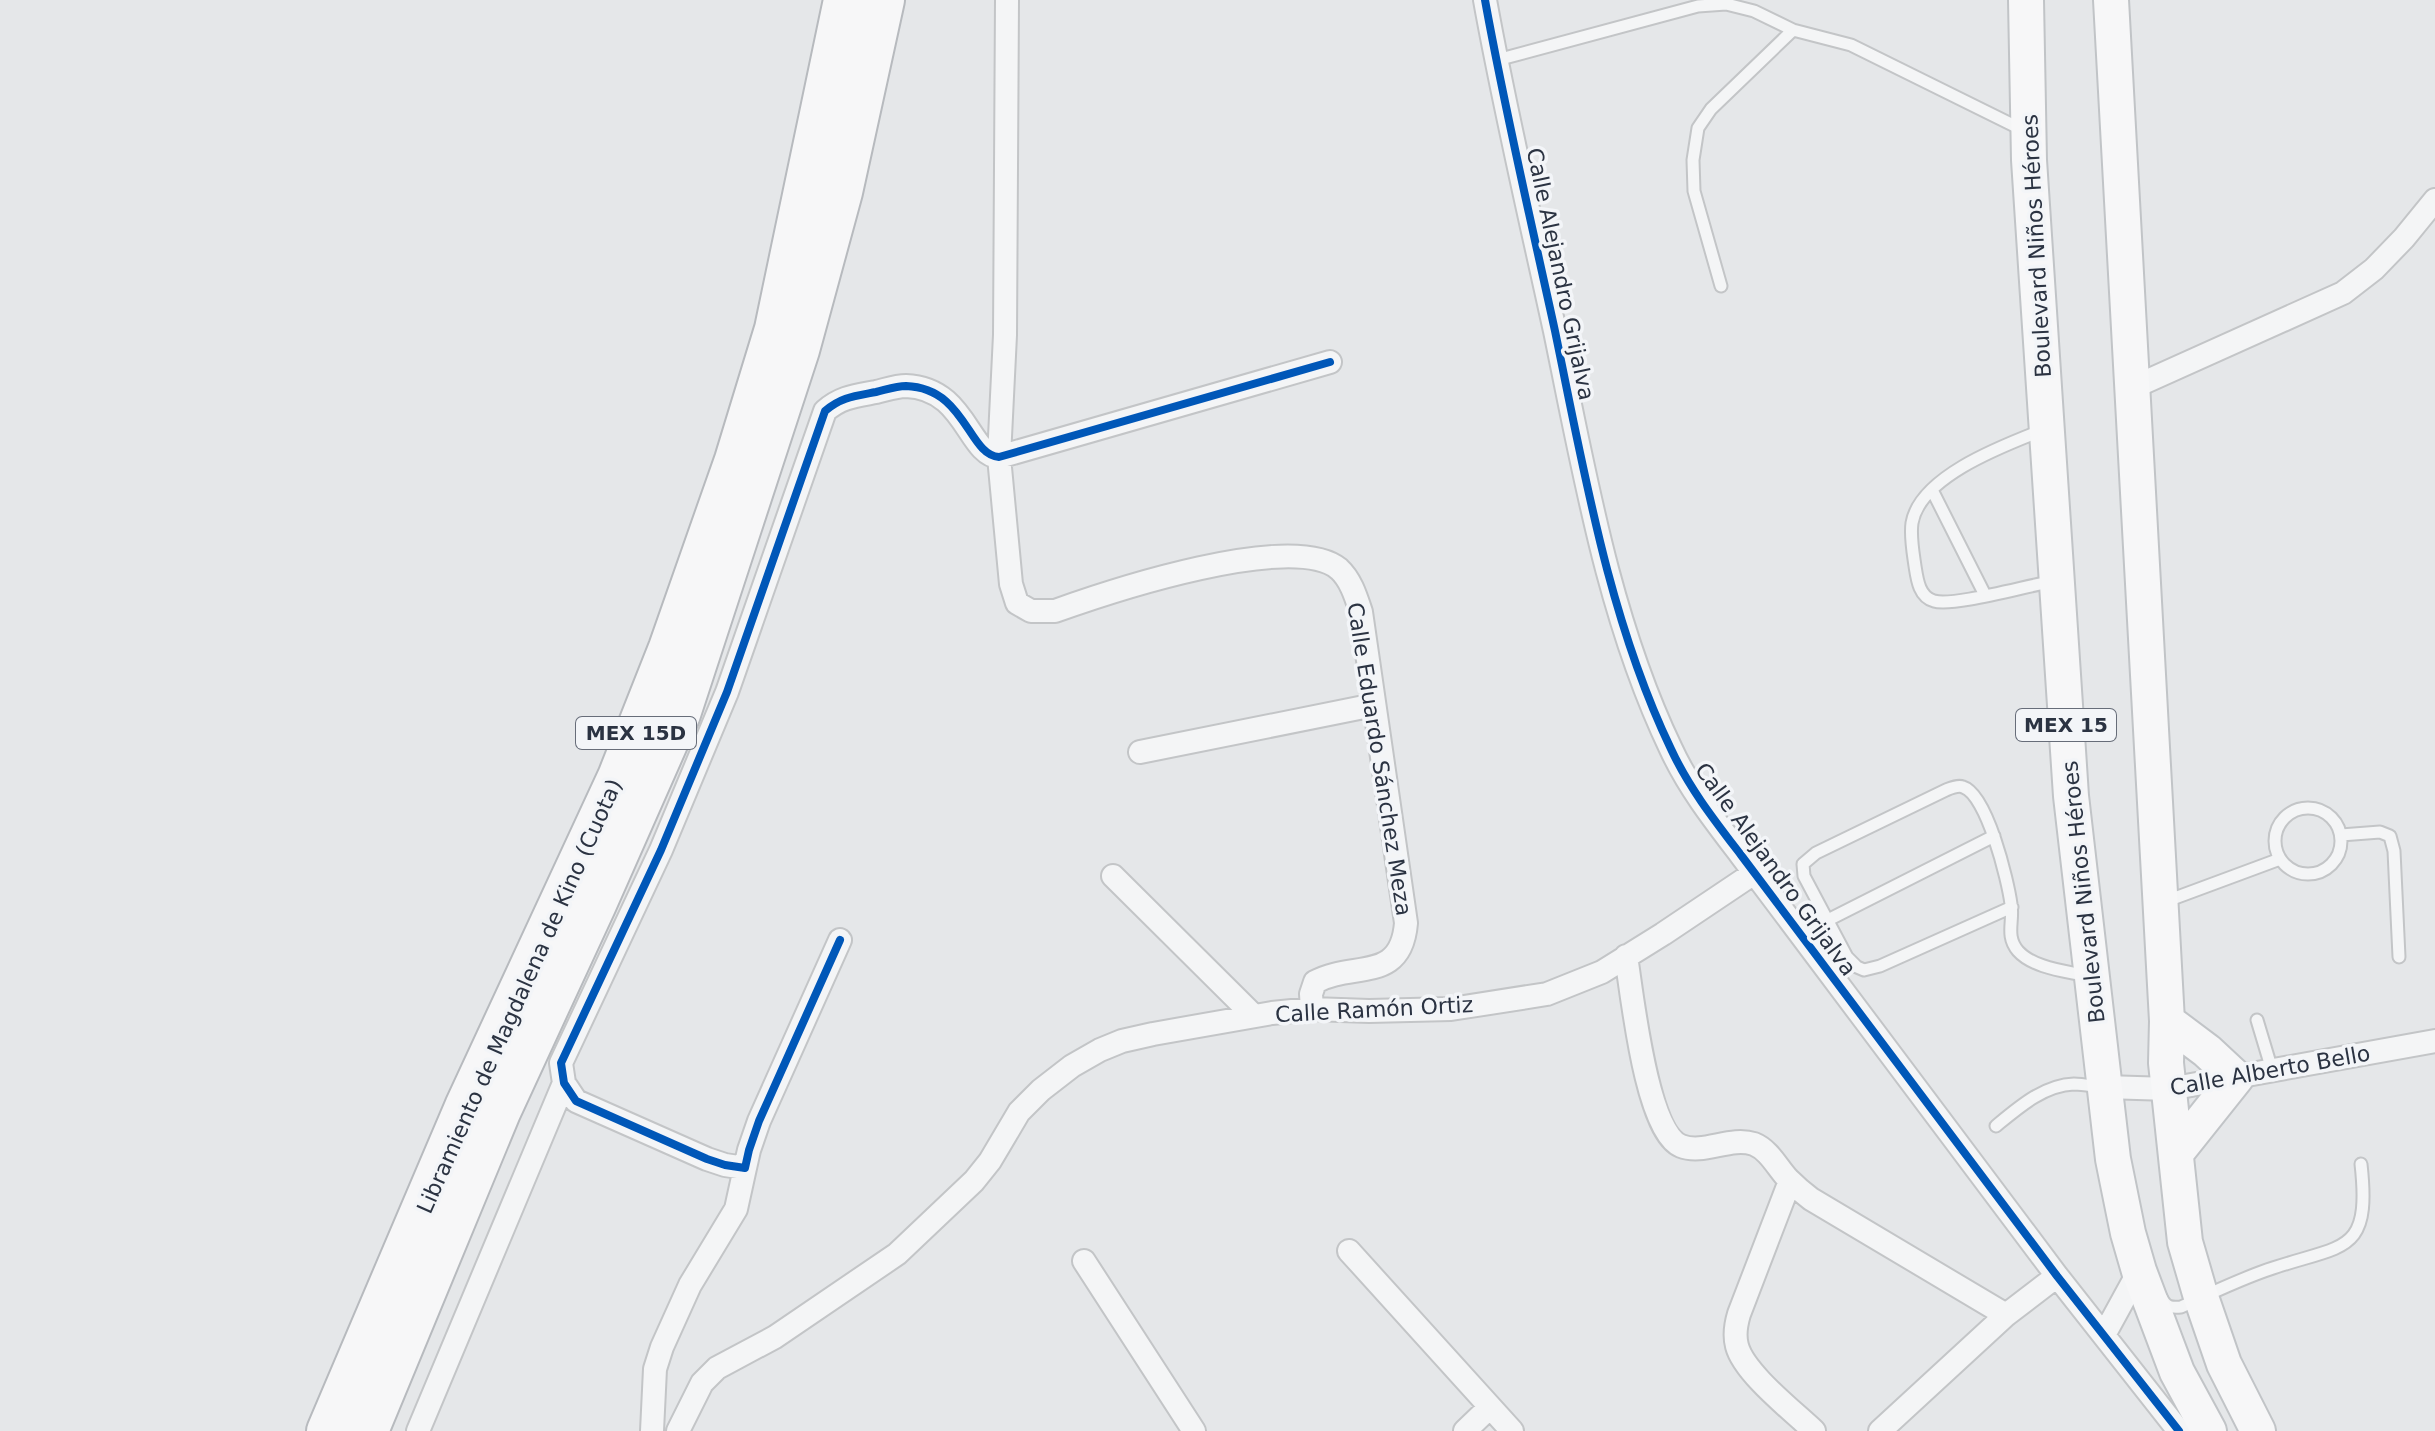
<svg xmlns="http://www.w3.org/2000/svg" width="2435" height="1431" font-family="'DejaVu Sans',sans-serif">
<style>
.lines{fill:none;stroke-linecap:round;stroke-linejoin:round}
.lane-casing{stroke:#c3c5c7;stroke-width:15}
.street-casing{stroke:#c3c5c7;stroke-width:26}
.primary-casing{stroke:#c1c4c7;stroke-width:38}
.highway-casing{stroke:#b7babe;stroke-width:44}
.lane{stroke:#f4f5f6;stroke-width:11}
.street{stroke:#f4f5f6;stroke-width:22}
.primary{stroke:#f7f7f8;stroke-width:34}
.highway{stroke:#f7f7f8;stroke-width:40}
.cycleway-casing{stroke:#f3f5f8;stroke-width:13}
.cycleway{stroke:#0057b8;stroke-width:8}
.labels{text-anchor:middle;stroke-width:7;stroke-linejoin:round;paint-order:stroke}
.shield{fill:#f3f5f8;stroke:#676d79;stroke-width:2}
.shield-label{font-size:20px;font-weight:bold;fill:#2b3342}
.street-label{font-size:22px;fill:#2b3342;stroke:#f3f5f8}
</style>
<rect width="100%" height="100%" fill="#e5e7e9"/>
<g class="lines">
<g class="lane-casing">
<path id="lane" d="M 1497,60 L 1698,6 L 1726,4 L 1754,11 L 1793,30
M 1721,286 L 1694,191 L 1693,160 L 1698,128 L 1711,109 L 1793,30 L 1851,45 L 2025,131
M 2043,430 C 2005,445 1920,476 1912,523 C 1910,536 1913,552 1915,566 C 1917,579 1919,597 1934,601 C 1953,607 2029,585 2055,581
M 1932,490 L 1985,595
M2275 841a33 33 0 1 1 66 0a33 33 0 1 1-66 0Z
M 2341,835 L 2380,832 L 2390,836 L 2394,851 L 2399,957
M 2164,902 L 2280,859
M 2012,907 L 1880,966 L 1864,970 L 1857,967 L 1847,957 L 1804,876 L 1803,864 L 1816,853 L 1946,790 C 1951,788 1958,785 1963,787 C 1987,794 2008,881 2011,904 C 2014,921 2005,936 2018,951 C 2033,968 2066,971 2087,976
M 1828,920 L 1994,836
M 2257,1020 L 2272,1070
M 1996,1126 C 2019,1107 2044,1085 2074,1084 C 2082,1084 2092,1086 2100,1087
M 2161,1297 C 2166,1307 2170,1308 2181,1307 C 2211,1293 2242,1278 2273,1268 C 2345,1244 2371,1254 2361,1164"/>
</g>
<g class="street-casing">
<path id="street" d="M 1007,0 L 1005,335 L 999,457 L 1011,584 L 1017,603 L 1031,611 L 1055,611 C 1108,592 1293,530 1339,569 C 1351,580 1356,597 1361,612 L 1406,923 C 1401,984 1353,961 1315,982 L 1311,994 L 1312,1009
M 1485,0 C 1505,111 1531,221 1555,331 C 1584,471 1609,620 1671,749 C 1689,788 1715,821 1741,855 L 2057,1276 L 2179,1431
M 2134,387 L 2343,293 L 2374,269 L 2404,238 L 2435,200
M 1140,752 L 1374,705
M 1113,876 L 1254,1016
M 840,940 L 759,1121 L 749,1150 L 745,1168 L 725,1165 L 707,1159 L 576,1101 L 564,1083 L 561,1063 L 661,850 L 727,692 L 825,411 C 841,397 855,396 876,392 C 885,390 896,386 906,386 C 966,388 968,455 999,457 L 1330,362
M 1626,956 C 1632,993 1646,1132 1681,1146 C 1704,1155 1730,1136 1754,1144 C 1769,1150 1777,1167 1788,1179 C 1795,1186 1803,1193 1811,1199 L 2006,1315
M 2105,1087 L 2169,1089 L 2435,1041
M 1790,1181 L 1739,1314 C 1736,1324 1734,1335 1737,1346 C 1744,1373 1793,1411 1814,1431
M 1349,1251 L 1512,1431
M 1084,1261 L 1194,1431
M 2104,1335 L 2139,1271
M 418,1431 L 564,1083
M 652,1431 L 655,1369 L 662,1347 L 690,1285 L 736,1209 L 745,1168
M 678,1431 L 702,1383 L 717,1368 L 775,1337 L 897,1254 L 974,1181 L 990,1161 L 1019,1112 L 1041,1090 L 1072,1066 L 1100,1050 L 1122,1041 L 1153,1034 L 1272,1013 L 1312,1009 L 1369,1011 L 1451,1009 L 1547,994 L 1602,972 L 1663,934 L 1754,873
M 1465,1431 L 1490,1407
M 1880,1431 L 2006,1315 L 2057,1276"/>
</g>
<g class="primary-casing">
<path id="primary" d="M 2026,0 L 2029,160 L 2071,796 L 2113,1159 L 2128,1233 L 2139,1271 L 2177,1372 L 2209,1431
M 2111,0 L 2167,1021 L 2166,1063 L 2185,1242 L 2201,1297 L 2224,1364 L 2258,1431
M 2167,1021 L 2207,1051 L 2236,1078 L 2177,1152"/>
</g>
<g class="highway-casing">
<path id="highway" d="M 327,1431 L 465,1107 L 618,777 L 669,648 L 735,460 L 775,329 L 844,0
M 368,1431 L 500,1112 L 596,904 L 680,714 L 799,350 L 842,192 L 884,0"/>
</g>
<use href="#lane" class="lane"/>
<use href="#street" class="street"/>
<use href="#primary" class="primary"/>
<use href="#highway" class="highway"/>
<g class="cycleway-casing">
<path id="cycleway" d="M 1485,0 C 1505,111 1531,221 1555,331 C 1584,471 1609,620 1671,749 C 1689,788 1715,821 1741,855 L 2057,1276 L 2179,1431
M 840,940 L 759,1121 L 749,1150 L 745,1168 L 725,1165 L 707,1159 L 576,1101 L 564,1083 L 561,1063 L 661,850 L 727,692 L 825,411 C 841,397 855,396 876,392 C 885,390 896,386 906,386 C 966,388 968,455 999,457 L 1330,362"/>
</g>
<use href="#cycleway" class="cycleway"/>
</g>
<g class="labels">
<g class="shield">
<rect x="2016" y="709" width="100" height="32" rx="6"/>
<rect x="576" y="717" width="120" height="32" rx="6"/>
</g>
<g class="shield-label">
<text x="2066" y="732">MEX 15</text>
<text x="636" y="740">MEX 15D</text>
</g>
<g class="street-label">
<text transform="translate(2036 246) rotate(-93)" y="8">Boulevard Niños Héroes</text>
<text transform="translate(1561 274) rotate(78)" y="8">Calle Alejandro Grijalva</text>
<text transform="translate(1380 759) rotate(81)" y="8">Calle Eduardo Sánchez Meza</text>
<text transform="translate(1776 869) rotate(54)" y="8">Calle Alejandro Grijalva</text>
<text transform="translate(2083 892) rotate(-96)" y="8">Boulevard Niños Héroes</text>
<text transform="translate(519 996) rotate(-66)" y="8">Libramiento de Magdalena de Kino (Cuota)</text>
<text transform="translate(1374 1009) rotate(-3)" y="8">Calle Ramón Ortiz</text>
<text transform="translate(2270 1070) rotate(-10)" y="8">Calle Alberto Bello</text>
</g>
</g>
</svg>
